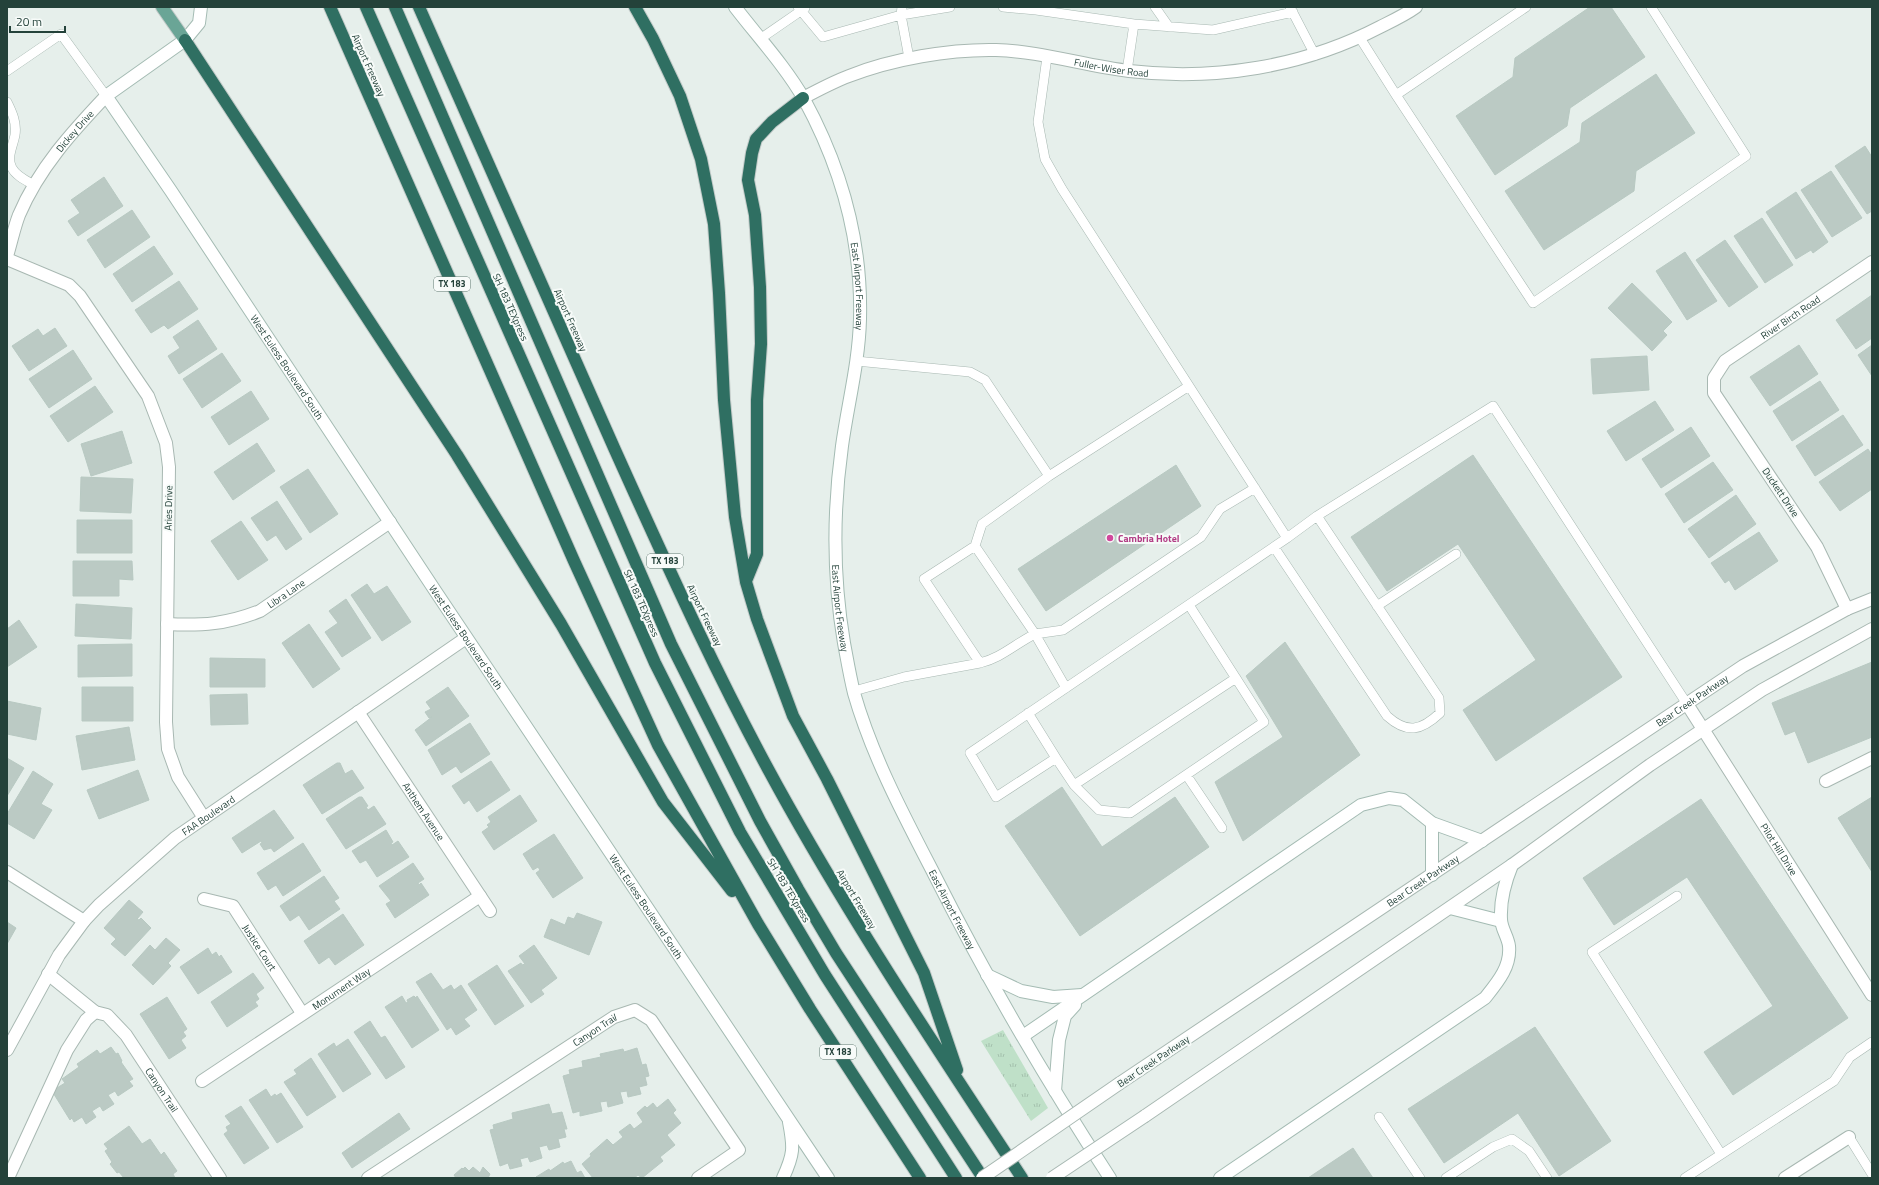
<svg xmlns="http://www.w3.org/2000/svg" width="1879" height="1185" font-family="'Titillium Web',sans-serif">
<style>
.grass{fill:url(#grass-tufts)}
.building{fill:#bbcac4;stroke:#b8c9c2}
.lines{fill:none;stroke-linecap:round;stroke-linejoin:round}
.service-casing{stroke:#a8b8b2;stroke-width:10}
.minor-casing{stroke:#a8b8b2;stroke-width:14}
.tertiary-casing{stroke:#a8b8b2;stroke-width:14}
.secondary-casing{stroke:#a4bbb3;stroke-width:14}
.primary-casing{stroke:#c2cac8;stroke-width:14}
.motorway-casing{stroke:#c2cac8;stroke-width:14}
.service{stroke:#fff;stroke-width:9}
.minor{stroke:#fff;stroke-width:12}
.tertiary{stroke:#fff;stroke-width:12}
.secondary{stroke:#fff;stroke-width:12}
.primary{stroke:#6aa596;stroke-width:12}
.motorway{stroke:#2f6f62;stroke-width:12}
.tertiary-bridge-casing{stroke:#a8b8b2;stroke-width:14;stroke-linecap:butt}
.tertiary-bridge{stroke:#fff;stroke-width:12}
.hotel-dot{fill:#d1479c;stroke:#f7fbf9;stroke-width:1.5}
.labels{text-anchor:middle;stroke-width:4;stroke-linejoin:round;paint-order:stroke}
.shield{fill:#f7fbf9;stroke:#637a73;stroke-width:1}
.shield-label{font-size:9px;font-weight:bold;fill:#24423a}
.street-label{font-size:10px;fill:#24423a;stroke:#f7fbf9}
.hotel-label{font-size:10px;font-weight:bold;fill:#b23c85;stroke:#f7fbf9;text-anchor:start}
</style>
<defs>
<pattern id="grass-tufts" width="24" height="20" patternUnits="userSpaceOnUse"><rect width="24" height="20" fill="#bfe0c8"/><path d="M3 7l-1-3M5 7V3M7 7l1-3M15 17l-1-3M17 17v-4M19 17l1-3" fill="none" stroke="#a4c1ad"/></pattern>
</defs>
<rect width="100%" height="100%" fill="#e6efeb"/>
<path class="grass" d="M 1003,1030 L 1048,1108 L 1031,1121 L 981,1041 Z"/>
<path class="building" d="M 1590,7 L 1611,7 L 1645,57 L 1570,108 L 1567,126 L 1495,175 L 1456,116 L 1513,77 L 1515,58 Z
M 1656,74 L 1695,133 L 1636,171 L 1634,191 L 1544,250 L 1505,191 L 1580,142 L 1582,123 Z
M 1865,146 L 1872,157 L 1872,211 L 1867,214 L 1835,166 Z
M 1831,171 L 1862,218 L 1832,237 L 1801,190 Z
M 104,177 L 123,206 L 78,236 L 68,221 L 80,213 L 71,200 Z
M 1796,192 L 1828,242 L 1813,253 L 1811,250 L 1796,259 L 1766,212 Z
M 132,210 L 150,237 L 105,268 L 87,240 Z
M 1762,218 L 1793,265 L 1765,283 L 1734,236 Z
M 1725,240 L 1758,287 L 1729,307 L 1696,260 Z
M 154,246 L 173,274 L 132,302 L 113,274 Z
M 1685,252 L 1717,301 L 1687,320 L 1656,271 Z
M 179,281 L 198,309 L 168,329 L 164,325 L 151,333 L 135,310 Z
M 1632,283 L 1672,322 L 1663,331 L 1667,335 L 1652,351 L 1608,308 Z
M 1872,295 L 1872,338 L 1856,349 L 1836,320 Z
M 198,320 L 217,349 L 179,374 L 168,356 L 180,348 L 173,337 Z
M 55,328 L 67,346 L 29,371 L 12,346 L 38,329 L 43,336 Z
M 1799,345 L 1818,374 L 1770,406 L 1750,377 Z
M 1872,345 L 1872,376 L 1858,355 Z
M 73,350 L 92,379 L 49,408 L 29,379 Z
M 222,353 L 241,381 L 202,408 L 183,379 Z
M 1647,356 L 1649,390 L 1593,394 L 1591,359 Z
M 1820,381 L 1839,410 L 1792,441 L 1773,411 Z
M 95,386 L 113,412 L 68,442 L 50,416 Z
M 251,391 L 269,419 L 229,445 L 211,417 Z
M 1655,401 L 1674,430 L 1626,461 L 1607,431 Z
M 1843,415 L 1863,445 L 1815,476 L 1796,446 Z
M 1691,427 L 1710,456 L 1661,488 L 1642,459 Z
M 122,431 L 132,463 L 91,476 L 81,444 Z
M 257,443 L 275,471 L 233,500 L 214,472 Z
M 1868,449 L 1872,455 L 1872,489 L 1840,511 L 1819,482 Z
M 1473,455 L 1622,677 L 1496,761 L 1463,710 L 1536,660 L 1458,544 L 1387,591 L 1351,537 Z
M 1713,462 L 1733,490 L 1684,523 L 1665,494 Z
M 1176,465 L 1201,506 L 1046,611 L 1018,569 Z
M 308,469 L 338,514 L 310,533 L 280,487 Z
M 81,477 L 133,479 L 131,513 L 80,511 Z
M 1736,495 L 1756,524 L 1709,558 L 1688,529 Z
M 277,501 L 302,539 L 286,550 L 276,535 L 267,541 L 251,518 Z
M 77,520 L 132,520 L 132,553 L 77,553 Z
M 241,521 L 268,560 L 238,580 L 211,541 Z
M 1759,532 L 1778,561 L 1735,590 L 1729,580 L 1725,583 L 1711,563 Z
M 73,561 L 132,561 L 133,580 L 119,579 L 119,596 L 73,596 Z
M 367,584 L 374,594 L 387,586 L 411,622 L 382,641 L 351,595 Z
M 346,599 L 371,638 L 342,657 L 325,632 L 338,623 L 329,611 Z
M 76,604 L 132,608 L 131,639 L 75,636 Z
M 19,620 L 37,647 L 7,667 L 7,629 Z
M 309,624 L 340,669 L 313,688 L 282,643 Z
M 1285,642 L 1360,755 L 1243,841 L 1215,782 L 1283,737 L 1246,676 Z
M 132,644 L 132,676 L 78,677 L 78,645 Z
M 210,658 L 265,659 L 265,687 L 210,687 Z
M 1872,662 L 1872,737 L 1808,763 L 1795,731 L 1785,735 L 1772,703 Z
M 82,687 L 133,687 L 133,721 L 82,721 Z
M 448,687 L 469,716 L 426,746 L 415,730 L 432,717 L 429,718 L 425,712 L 431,709 L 426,702 Z
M 247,694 L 248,724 L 211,725 L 210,695 Z
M 7,701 L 41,708 L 36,740 L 7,734 Z
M 470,723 L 490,754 L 461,773 L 456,766 L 442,775 L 428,750 Z
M 129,727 L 135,760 L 82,770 L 76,736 Z
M 7,758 L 24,768 L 7,796 Z
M 491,761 L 510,790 L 477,812 L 469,800 L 464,804 L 452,786 Z
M 337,763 L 340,763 L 345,774 L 352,770 L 364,788 L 322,814 L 303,785 Z
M 138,770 L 149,800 L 99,819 L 87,790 Z
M 33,771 L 53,784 L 41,804 L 52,810 L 34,839 L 7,823 L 7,814 Z
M 1062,787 L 1102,847 L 1175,797 L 1209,847 L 1080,936 L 1005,826 Z
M 520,795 L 537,821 L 494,850 L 482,832 L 489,827 L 487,825 L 491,822 L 488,817 Z
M 359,797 L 362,797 L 368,806 L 366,807 L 368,810 L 374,806 L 386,824 L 346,849 L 326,819 Z
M 1872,797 L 1872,872 L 1838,818 Z
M 1701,799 L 1848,1018 L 1733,1095 L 1704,1052 L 1773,1006 L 1687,877 L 1614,925 L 1583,878 Z
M 274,810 L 294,838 L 274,852 L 271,848 L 264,850 L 260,844 L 262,843 L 261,841 L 242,853 L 232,838 Z
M 386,830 L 393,842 L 391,843 L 392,845 L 398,841 L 409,857 L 377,877 L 366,860 L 360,863 L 352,851 Z
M 554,834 L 583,878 L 553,898 L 536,873 L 540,870 L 538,867 L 533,870 L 523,854 Z
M 303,843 L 321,871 L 283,896 L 276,885 L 268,890 L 257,873 Z
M 413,863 L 424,879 L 418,883 L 419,885 L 421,883 L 429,895 L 395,918 L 386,904 L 391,901 L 379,886 Z
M 324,876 L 339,898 L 334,901 L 340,909 L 309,930 L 299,915 L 290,921 L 280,906 Z
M 129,900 L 143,912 L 137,919 L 139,920 L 141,918 L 151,928 L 125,956 L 111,944 L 116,939 L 104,928 Z
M 577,913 L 602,922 L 589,955 L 544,937 L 551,919 L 565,925 L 568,917 L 574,919 Z
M 343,914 L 364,945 L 335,965 L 329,957 L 319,964 L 304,941 Z
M 7,922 L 16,928 L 7,944 Z
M 166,938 L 180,950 L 168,963 L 171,966 L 153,985 L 132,965 L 150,945 L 155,950 Z
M 534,945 L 557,978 L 541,990 L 544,994 L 531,1003 L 508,971 L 521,963 L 522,965 L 525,964 L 519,956 Z
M 208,948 L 212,955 L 216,952 L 219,957 L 221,955 L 232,972 L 198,994 L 180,967 Z
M 497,965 L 524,1006 L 495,1025 L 468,984 Z
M 253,973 L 264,988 L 256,994 L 259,999 L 255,1002 L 258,1006 L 227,1027 L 211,1002 Z
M 431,973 L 443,990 L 451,985 L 454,990 L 461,985 L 477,1010 L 464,1019 L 470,1026 L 456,1035 L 451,1027 L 447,1030 L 416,982 Z
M 402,996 L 406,1003 L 408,1002 L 407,1000 L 414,996 L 416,998 L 417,996 L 439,1030 L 412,1048 L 385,1007 Z
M 167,997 L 187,1029 L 183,1032 L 186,1036 L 181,1040 L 186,1048 L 169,1059 L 140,1014 Z
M 370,1021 L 381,1038 L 385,1036 L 405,1067 L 386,1079 L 354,1032 Z
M 1535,1027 L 1611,1141 L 1559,1176 L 1518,1113 L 1444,1163 L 1408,1109 Z
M 348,1039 L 371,1074 L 343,1092 L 318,1054 L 334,1043 L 336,1047 Z
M 111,1047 L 116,1054 L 118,1053 L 122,1061 L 121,1062 L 133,1079 L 129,1081 L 133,1086 L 118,1096 L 115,1091 L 108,1095 L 114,1104 L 103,1111 L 100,1106 L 92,1111 L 96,1117 L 86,1124 L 82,1117 L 74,1122 L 72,1118 L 70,1120 L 52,1091 L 65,1083 L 62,1079 L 79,1067 L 77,1064 L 97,1050 L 100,1054 Z
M 637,1048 L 642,1065 L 646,1064 L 649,1076 L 645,1077 L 647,1085 L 639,1087 L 641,1094 L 628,1097 L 627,1091 L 620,1092 L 623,1103 L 608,1107 L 607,1101 L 600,1102 L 602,1111 L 580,1116 L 580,1111 L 573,1113 L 563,1076 L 570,1074 L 569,1070 L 583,1067 L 582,1061 L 601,1057 L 600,1054 L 623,1049 L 624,1052 Z
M 311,1058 L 336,1097 L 307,1116 L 284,1082 L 297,1074 L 294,1070 Z
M 266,1089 L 271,1097 L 275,1094 L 276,1096 L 281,1093 L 303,1127 L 277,1143 L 249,1100 Z
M 668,1099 L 676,1110 L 673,1113 L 681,1123 L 667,1135 L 675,1145 L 660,1157 L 663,1161 L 642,1178 L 638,1175 L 634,1178 L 593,1178 L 582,1164 L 591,1156 L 590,1154 L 607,1139 L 613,1145 L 623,1137 L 619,1132 L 630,1124 L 634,1129 L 643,1122 L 637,1113 L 645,1106 L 647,1108 L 653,1103 L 657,1108 Z
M 549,1104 L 552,1114 L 562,1112 L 567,1129 L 564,1129 L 566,1137 L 558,1139 L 560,1147 L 549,1150 L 547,1145 L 539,1147 L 542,1158 L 530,1162 L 528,1157 L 520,1159 L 522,1166 L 510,1169 L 508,1163 L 500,1166 L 490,1130 L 494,1129 L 493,1125 L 513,1119 L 512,1113 Z
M 241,1106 L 269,1148 L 244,1164 L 224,1134 L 228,1131 L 226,1127 L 231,1124 L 225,1116 Z
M 399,1113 L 410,1129 L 352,1168 L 342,1153 Z
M 129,1126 L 142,1144 L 150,1139 L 161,1155 L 164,1152 L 177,1171 L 173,1174 L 175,1178 L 124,1178 L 119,1172 L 117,1173 L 110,1164 L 112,1162 L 105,1151 L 108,1149 L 104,1144 Z
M 1353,1148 L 1373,1178 L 1308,1178 Z
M 571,1161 L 577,1173 L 581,1171 L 585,1178 L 536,1177 L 549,1169 L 550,1171 L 563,1162 L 564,1164 Z
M 465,1167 L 469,1171 L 473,1167 L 480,1173 L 483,1167 L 490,1174 L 488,1178 L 456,1178 L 454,1175 L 462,1168 L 463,1169 Z"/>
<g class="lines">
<g class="service-casing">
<path id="service" d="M 798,7 L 823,37 L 901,15 L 909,58
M 902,7 L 901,15 L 950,7
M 1003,7 L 1036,10 L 1134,24 L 1213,30 L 1293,12
M 1155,7 L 1169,27
M 1290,7 L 1315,55
M 1360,38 L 1396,95 L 1533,303 L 1746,156 L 1651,7
M 760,39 L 805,8
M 1047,57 L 1038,122 L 1045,159 L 1062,189 L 1287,538 L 1317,516 L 1493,406 L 1687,704
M 7,71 L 61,34 L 106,96
M 1127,71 L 1134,24
M 1396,95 L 1526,7
M 7,102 C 12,112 17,123 15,135 C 13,146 6,158 12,168 C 16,176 27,181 34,185
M 856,361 L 970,372 L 985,380 L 1049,476 L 1189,386
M 975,546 L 1035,634 C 1015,644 1001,658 980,663 L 924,579 L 975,546 L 982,524 L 1049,476
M 1274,547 L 1387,716 C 1407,734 1421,731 1440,713 L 1439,698 L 1317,516
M 1189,605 L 1264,722 L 1130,813 L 1099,810 L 1074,785 L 1056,758 L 996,797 L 970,753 L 1287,538
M 1377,606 L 1456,554
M 1066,688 L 1035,634 L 1063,630 L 1201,537 L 1220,509 L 1255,488
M 854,691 L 904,677 L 980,663
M 1028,713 L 1056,758
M 1187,776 L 1222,828
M 1074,785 L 1236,678
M 1677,896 L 1592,952 L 1721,1154
M 1379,1117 L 1420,1178
M 1849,1137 L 1872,1174
M 1446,1178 L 1493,1147 L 1512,1139 L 1529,1151 L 1547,1178
M 1685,1178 L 1834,1081 L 1850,1057 L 1872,1042"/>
</g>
<g class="minor-casing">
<g id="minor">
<path d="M 7,259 L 69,285 L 80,296 L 148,396 L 166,443 L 169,467 L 166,722 L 168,749 L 178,777 L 204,818"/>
<path id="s1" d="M 1847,609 L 1817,547 L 1714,393 L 1714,378 L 1725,361 L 1872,262"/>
<path id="s2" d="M 167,624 C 202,626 227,624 260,611 L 390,522"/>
<path id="s3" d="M 1687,704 L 1872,995"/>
<path id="s4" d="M 358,712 L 490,911"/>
<path d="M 1826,781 L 1872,758"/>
<path d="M 7,872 L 84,921"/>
<path id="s5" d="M 204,899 L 233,906 L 302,1013"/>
<path id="s6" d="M 48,974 L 95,1012 L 107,1015 L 126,1035 L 220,1178"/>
<path id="s7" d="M 202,1081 L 480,896"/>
<path d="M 8,1178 L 67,1050 L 86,1020 L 95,1012"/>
<path id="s8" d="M 368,1178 L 614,1017 L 635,1010 L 651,1020 L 739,1150 L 698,1178"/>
<path d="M 1785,1178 L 1849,1137"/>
</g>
</g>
<g class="tertiary-casing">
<g id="tertiary">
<path id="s9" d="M 803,98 C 818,90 833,82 849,76 C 892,59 950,49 996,50 C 1039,51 1086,66 1129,71 C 1215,81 1303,67 1380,27 C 1392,21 1405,15 1416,7"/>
<path id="s10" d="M 7,256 C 11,243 14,228 19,215 C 39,168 72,132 106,96"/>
<path id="s11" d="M 7,1050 L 59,955 L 84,921 L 99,905 L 175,838 L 466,638"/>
<path id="s12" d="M 1120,1083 L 1743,666 L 1847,609 L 1872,599"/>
<path d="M 1145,1116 L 1512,865 L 1650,765 L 1762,690 L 1872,629"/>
</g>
</g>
<g class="secondary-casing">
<g id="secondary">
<path id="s13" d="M 201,7 L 199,23 L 185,40 L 106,96 L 171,191 L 436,592 L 828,1178"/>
<path id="s14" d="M 735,7 C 758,37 785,66 804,99 C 841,167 862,242 860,319 C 859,362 848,403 842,446 C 833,511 833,578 844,643 C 847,659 850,677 854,693 C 872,756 904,816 934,874 C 987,979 1046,1080 1110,1178"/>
<path d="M 1432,875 L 1432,823"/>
<path d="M 1450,908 L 1501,921"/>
<path d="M 987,975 L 1021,991 L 1053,997 L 1082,995"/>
<path d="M 1023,1036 L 1361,805 L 1389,798 L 1403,800 L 1432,823 L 1482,841"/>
<path d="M 1055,1091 L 1059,1040 L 1065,1016 L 1075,1005"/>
<path d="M 783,1178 C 794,1154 794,1148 789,1122"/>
<path d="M 1220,1178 L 1485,998 C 1497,983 1511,967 1509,946 C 1508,937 1501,928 1501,919 C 1500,900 1505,882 1512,865"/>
</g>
</g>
<g class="primary-casing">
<path id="primary" d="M 162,7 L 185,40"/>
</g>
<g class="motorway-casing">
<path id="motorway" d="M 330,7 L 574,561 L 658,745 L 758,924 L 810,1009 L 920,1178
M 366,7 L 655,663 L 740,832 L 825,975 L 956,1178
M 395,7 L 671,644 L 760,821 L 798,889 L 836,953 L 983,1178
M 419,7 C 484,155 549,303 615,450 C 669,570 724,692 789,807 C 861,935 942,1056 1022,1178
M 635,7 L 653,39 L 680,96 L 701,159 L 714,224 L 719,293 L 724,400 L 735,517 L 746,582 L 757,619 L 793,716 L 827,779 L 924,973 L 957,1070
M 185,40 L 457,455 L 561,624 L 663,802 L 732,891
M 746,581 L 757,554 L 757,400 L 761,344 L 760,287 L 755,215 L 748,180 L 752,153 L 756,139 L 772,122 L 803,98"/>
</g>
<use href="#service" class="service"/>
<use href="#minor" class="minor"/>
<use href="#tertiary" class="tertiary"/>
<use href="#secondary" class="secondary"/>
<use href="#primary" class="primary"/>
<use href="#motorway" class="motorway"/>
<g class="tertiary-bridge-casing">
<path id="tertiary-bridge" d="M 982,1178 L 1120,1083
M 1052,1178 L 1145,1116"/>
</g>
<use href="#tertiary-bridge" class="tertiary-bridge"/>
</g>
<circle class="hotel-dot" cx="1110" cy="538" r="4"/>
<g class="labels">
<g class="shield">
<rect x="434" y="277" width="36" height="14" rx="3"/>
<rect x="647" y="554" width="36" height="14" rx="3"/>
<rect x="820" y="1045" width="36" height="14" rx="3"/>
</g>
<g class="shield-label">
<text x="452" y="287">TX 183</text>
<text x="665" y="564">TX 183</text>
<text x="838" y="1055">TX 183</text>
</g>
<g class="street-label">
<text transform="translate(369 65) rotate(66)" y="4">Airport Freeway</text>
<text dy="4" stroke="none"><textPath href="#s9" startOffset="318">Fuller-Wiser Road</textPath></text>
<text dy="4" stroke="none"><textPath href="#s10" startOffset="144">Dickey Drive</textPath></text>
<text dy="4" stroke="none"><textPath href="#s14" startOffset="312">East Airport Freeway</textPath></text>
<text transform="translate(511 307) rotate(66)" y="4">SH 183 TEXpress</text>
<text dy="4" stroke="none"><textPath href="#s1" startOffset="368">River Birch Road</textPath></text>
<text transform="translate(571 320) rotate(66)" y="4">Airport Freeway</text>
<text dy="4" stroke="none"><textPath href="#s13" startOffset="461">West Euless Boulevard South</textPath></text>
<text transform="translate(1781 492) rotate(56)" y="4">Duckett Drive</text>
<text transform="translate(168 508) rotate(-89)" y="4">Aries Drive</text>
<text dy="4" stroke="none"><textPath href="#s2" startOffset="126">Libra Lane</textPath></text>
<text transform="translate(642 603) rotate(66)" y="4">SH 183 TEXpress</text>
<text dy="4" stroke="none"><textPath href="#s14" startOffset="636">East Airport Freeway</textPath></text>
<text transform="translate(705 615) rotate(64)" y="4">Airport Freeway</text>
<text dy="4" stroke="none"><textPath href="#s13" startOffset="785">West Euless Boulevard South</textPath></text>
<text dy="4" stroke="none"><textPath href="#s12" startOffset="688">Bear Creek Parkway</textPath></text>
<text dy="4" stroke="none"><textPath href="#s4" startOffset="119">Anthem Avenue</textPath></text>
<text dy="4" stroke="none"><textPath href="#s11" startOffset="314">FAA Boulevard</textPath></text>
<text dy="4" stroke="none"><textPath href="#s3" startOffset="172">Pilot Hill Drive</textPath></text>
<text dy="4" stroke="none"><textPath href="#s12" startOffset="364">Bear Creek Parkway</textPath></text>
<text transform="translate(789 890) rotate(59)" y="4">SH 183 TEXpress</text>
<text transform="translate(857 899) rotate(59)" y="4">Airport Freeway</text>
<text dy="4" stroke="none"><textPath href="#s13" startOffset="1109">West Euless Boulevard South</textPath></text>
<text dy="4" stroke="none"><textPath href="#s14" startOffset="960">East Airport Freeway</textPath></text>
<text dy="4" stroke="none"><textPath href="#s5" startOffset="79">Justice Court</textPath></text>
<text dy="4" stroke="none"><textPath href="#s7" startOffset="167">Monument Way</textPath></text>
<text dy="4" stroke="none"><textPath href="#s8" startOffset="271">Canyon Trail</textPath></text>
<text transform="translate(1153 1061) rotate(-34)" y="4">Bear Creek Parkway</text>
<text dy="4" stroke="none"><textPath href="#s6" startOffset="166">Canyon Trail</textPath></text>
</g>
<g class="hotel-label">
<text x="1118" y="542">Cambria Hotel</text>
</g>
</g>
<rect width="1879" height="1185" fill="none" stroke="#24423a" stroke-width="16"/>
<path d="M10 26v6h55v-6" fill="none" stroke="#24423a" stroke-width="2"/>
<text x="16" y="26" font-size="12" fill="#24423a" stroke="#f7fbf9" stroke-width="3" paint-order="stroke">20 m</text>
</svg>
